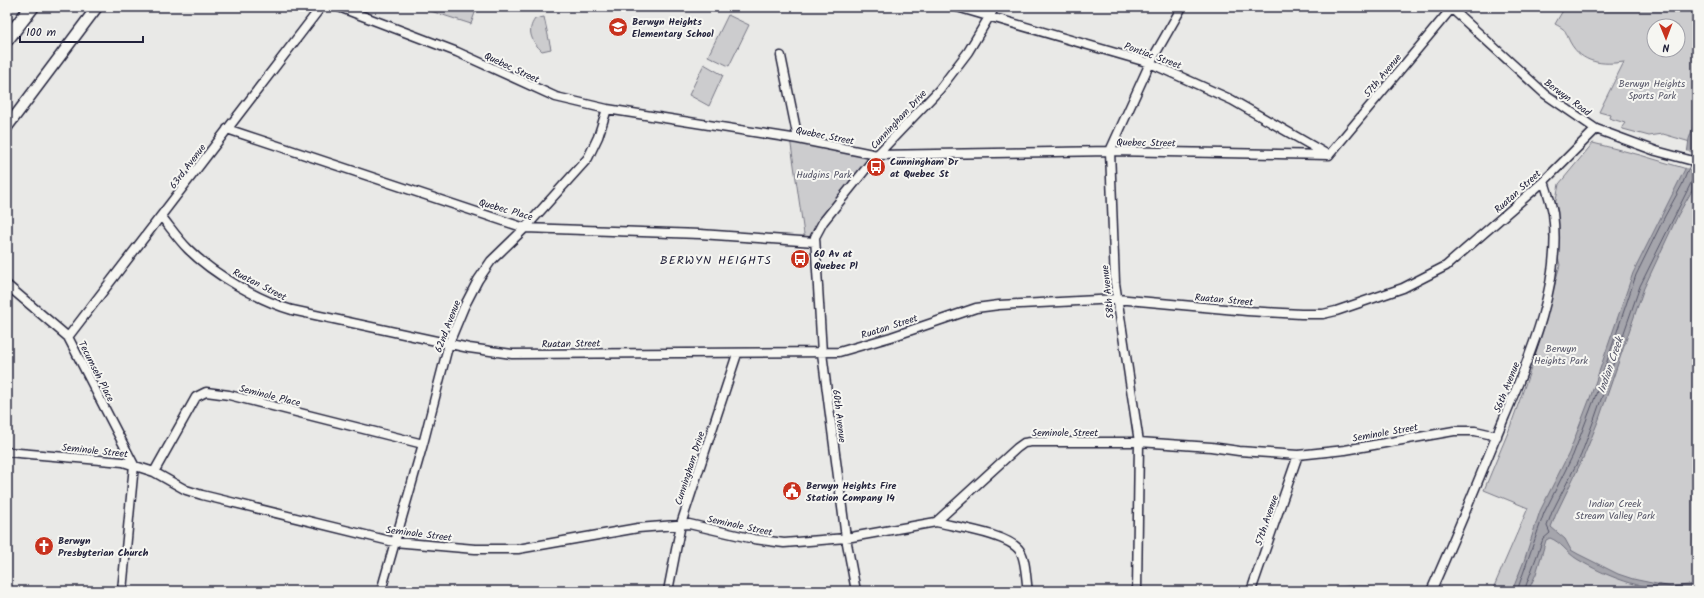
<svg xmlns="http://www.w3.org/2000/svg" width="1704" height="598" font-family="Kalam,sans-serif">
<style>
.green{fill:#ccccce;stroke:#777784;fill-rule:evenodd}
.water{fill:#a5a5ac;stroke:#71717f}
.pier{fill:#e9e9e7}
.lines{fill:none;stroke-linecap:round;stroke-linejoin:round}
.shore{stroke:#565668;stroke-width:1}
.minor-casing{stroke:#22223b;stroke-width:11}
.tertiary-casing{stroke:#22223b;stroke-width:13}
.primary-casing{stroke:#22223b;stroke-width:16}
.minor{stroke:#f6f6f2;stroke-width:8}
.tertiary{stroke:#f6f6f2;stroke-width:10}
.primary{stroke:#f6f6f2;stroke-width:13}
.labels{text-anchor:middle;stroke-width:4;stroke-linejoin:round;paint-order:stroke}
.poi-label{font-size:10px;font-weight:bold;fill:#22223b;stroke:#f6f6f2;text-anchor:start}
.street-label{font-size:10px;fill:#22223b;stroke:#f6f6f2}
.park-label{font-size:10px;fill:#555567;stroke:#f6f6f2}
.water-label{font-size:11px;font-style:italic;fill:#565668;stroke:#f6f6f2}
.quarter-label{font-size:12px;letter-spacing:1px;fill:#22223b;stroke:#f6f6f2}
</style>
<rect width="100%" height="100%" fill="#e9e9e7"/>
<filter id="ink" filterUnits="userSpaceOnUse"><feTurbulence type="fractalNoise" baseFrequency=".025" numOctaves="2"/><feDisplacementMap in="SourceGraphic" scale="8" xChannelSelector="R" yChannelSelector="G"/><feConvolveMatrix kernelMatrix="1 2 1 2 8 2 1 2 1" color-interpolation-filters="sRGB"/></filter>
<g filter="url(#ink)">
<path class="green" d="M 418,7 L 477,7 L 471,24 Z
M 1565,7 L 1697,7 L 1697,144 L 1663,134 L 1649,136 L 1623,129 L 1622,127 L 1625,123 L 1609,118 L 1610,115 L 1599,112 L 1624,62 C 1603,65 1582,64 1570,42 C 1564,30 1568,31 1555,24 ZM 1654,26 L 1678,26 L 1678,50 L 1654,50 Z
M 728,15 L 749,25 L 729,66 L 708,56 Z
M 544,17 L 551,49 L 542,51 C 532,42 526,31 535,19 Z
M 704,64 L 723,75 L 709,106 L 689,95 Z
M 790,138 L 877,155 L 815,237 L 805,241 Z
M 1593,143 L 1640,155 L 1697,172 L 1697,591 L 1492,591 L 1528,508 L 1484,490 L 1509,430 L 1533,363 L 1560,265 L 1557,254 L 1549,235 L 1559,184 Z
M 1349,586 L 1366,586 L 1384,591 L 1334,591 L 1337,587 Z"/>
<path class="water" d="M 1697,116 L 1697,177 L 1693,189 L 1678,215 L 1644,288 L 1599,419 L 1584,456 L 1556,514 L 1551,527 L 1565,539 L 1571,550 L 1578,554 L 1618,574 L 1633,579 L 1671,587 L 1697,584 L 1697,589 C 1690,589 1683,591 1676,591 C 1640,589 1607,577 1577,559 C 1567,553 1561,542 1550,538 L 1546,540 L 1536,574 L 1528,591 L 1512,591 L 1524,561 L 1540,511 L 1569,453 L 1590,398 L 1633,273 L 1685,169 L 1689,139 Z"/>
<path class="pier" d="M 1686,151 L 1697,154 L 1697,171 L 1683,167 Z"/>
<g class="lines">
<path class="shore" d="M 1517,591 L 1544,513 L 1573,455 L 1594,400 L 1636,275 L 1665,216 L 1682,185 L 1690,165
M 1524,591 L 1543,539 L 1550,533 L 1547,526 L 1552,512 L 1581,455 L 1595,417 L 1640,286 L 1692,181 L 1697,179"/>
<g class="minor-casing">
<path id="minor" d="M 339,7 L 457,52 L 556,97 L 607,109 L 798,139 L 877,155 L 1110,151 L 1329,155
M 957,7 L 1150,63 L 1232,100 L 1328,155
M 1450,7 L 1545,94 L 1596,129 L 1656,151 L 1697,162
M 781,56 L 798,139
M 227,129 L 525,228 L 700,234 L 815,242
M 1329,155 L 1451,9
M 161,216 C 170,227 178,239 188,249 C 213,274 258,300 292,310 L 469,348 L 512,354 L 839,352 L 891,337 L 976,308 L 999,305 L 1117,299 L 1247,311 L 1301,314 L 1323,314 L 1336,311 L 1403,288 L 1446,266 L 1544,181 L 1596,129
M 7,285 L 68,337 L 134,465 L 122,591
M 68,337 L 321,7
M 7,452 L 123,462 L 154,472 L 186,490 L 202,495 L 394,542 L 475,549 L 518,549 L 638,528 L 689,524 L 754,539 L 784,543 L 846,538 L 936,522 L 1017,448 L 1024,443 L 1031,442 L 1139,442 L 1211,447 L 1239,451 L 1298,455 L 1345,450 L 1454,431 L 1475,431 L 1497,436
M 154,472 L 196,397 L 206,392 L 229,395 L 423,444
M 936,522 C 956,527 1009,534 1020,551 C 1026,559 1026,581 1028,591
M 381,591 L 423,444 L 449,343 L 464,307 L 478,280 L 491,261 L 525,228 L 588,158 L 598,137 L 607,109
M 668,591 L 681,524 L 737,354
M 856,591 L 846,538 L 822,353 L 815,237 L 823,222 L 877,155 L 939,90 L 968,52 L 995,7
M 1137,591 L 1139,442 L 1115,283 L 1110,151 L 1150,63 L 1182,7
M 1251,591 L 1298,455
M 1431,591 C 1454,540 1475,489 1496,437 C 1524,370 1563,288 1553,213 C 1551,202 1547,191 1544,181"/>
</g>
<g class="tertiary-casing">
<path id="tertiary" d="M 7,127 L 97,7"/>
</g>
<g class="primary-casing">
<path id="primary" d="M 7,39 L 32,7"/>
</g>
<use href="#minor" class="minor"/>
<use href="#tertiary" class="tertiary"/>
<use href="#primary" class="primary"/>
</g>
</g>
<defs>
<g id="school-disc" transform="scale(1)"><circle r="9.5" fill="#c8321e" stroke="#f6f6f2"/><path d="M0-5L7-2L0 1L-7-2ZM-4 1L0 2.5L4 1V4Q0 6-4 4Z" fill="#fff"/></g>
<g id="bus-disc" transform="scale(1)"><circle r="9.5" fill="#c8321e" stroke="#f6f6f2"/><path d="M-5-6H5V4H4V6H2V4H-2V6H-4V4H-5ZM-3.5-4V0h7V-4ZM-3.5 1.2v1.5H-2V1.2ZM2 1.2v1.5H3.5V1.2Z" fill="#fff"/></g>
<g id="civic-disc" transform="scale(1)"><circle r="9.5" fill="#c8321e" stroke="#f6f6f2"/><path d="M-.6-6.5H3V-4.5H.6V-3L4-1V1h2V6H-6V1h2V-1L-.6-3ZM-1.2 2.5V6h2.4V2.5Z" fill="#fff"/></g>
<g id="church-disc" transform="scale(1)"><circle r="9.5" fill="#c8321e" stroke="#f6f6f2"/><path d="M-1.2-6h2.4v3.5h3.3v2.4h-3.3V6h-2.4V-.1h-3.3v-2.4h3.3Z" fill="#fff"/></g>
</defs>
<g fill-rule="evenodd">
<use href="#school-disc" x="618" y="27"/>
<use href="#bus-disc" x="876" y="167"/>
<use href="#bus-disc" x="800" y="259"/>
<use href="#civic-disc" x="792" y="491"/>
<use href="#church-disc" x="44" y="546"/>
</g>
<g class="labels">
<g class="poi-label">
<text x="632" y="25">Berwyn Heights<tspan x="632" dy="12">Elementary School</tspan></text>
<text x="890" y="165">Cunningham Dr<tspan x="890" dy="12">at Quebec St</tspan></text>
<text x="814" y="257">60 Av at<tspan x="814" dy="12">Quebec Pl</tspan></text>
<text x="806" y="489">Berwyn Heights Fire<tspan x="806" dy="12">Station Company 14</tspan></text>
<text x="58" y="544">Berwyn<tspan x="58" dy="12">Presbyterian Church</tspan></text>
</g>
<g class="street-label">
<text transform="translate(1153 55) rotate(20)" y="4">Pontiac Street</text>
<text transform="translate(512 67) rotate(25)" y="4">Quebec Street</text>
<text transform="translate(1382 75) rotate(-50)" y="4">57th Avenue</text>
<text transform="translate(1568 97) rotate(36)" y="4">Berwyn Road</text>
<text transform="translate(898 119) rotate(-47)" y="4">Cunningham Drive</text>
<text transform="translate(825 135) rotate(11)" y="4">Quebec Street</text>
<text transform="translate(1146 142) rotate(1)" y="4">Quebec Street</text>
<text transform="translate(187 166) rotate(-53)" y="4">63rd Avenue</text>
<text transform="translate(1517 191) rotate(-42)" y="4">Ruatan Street</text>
<text transform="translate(506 209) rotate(16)" y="4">Quebec Place</text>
<text transform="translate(260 284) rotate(27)" y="4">Ruatan Street</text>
<text transform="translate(1107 292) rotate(-96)" y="4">58th Avenue</text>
<text transform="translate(1224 299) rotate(5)" y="4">Ruatan Street</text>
<text transform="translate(447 326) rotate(-69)" y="4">62nd Avenue</text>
<text transform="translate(889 326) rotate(-18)" y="4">Ruatan Street</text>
<text transform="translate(571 343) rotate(-1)" y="4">Ruatan Street</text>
<text transform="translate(97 371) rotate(63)" y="4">Tecumseh Place</text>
<text transform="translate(1506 387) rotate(-68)" y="4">56th Avenue</text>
<text transform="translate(270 395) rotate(14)" y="4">Seminole Place</text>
<text transform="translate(840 416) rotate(83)" y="4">60th Avenue</text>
<text x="1065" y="436">Seminole Street</text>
<text transform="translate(1385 432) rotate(-10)" y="4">Seminole Street</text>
<text transform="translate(95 450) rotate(6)" y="4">Seminole Street</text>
<text transform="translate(689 468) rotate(-72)" y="4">Cunningham Drive</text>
<text transform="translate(1266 520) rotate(-71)" y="4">57th Avenue</text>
<text transform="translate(740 525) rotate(12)" y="4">Seminole Street</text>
<text transform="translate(419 533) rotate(7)" y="4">Seminole Street</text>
</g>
<g class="park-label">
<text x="1652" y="87">Berwyn Heights<tspan x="1652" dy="12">Sports Park</tspan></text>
<text x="824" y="178">Hudgins Park</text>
<text x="1561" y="352">Berwyn<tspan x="1561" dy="12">Heights Park</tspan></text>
<text x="1615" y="507">Indian Creek<tspan x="1615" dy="12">Stream Valley Park</tspan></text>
</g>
<g class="water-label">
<text transform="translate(1610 365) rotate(-71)" y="4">Indian Creek</text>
</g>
<g class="quarter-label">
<text x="716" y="264">BERWYN HEIGHTS</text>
</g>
</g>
<rect width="1704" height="598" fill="none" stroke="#f6f6f2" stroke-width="24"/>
<rect x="12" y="12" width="1680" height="574" fill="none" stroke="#22223b" stroke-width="1.5" filter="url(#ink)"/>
<g transform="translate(1666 38) rotate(179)"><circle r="19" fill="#f6f6f2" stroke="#a1a1a9"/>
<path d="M0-3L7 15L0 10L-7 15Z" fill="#c8321e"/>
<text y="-6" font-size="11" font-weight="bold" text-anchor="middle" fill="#22223b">N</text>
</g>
<path d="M20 36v6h123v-6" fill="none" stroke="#22223b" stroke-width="2"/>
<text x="26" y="36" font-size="12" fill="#22223b" stroke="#f6f6f2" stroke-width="3" paint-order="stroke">100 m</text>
</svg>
